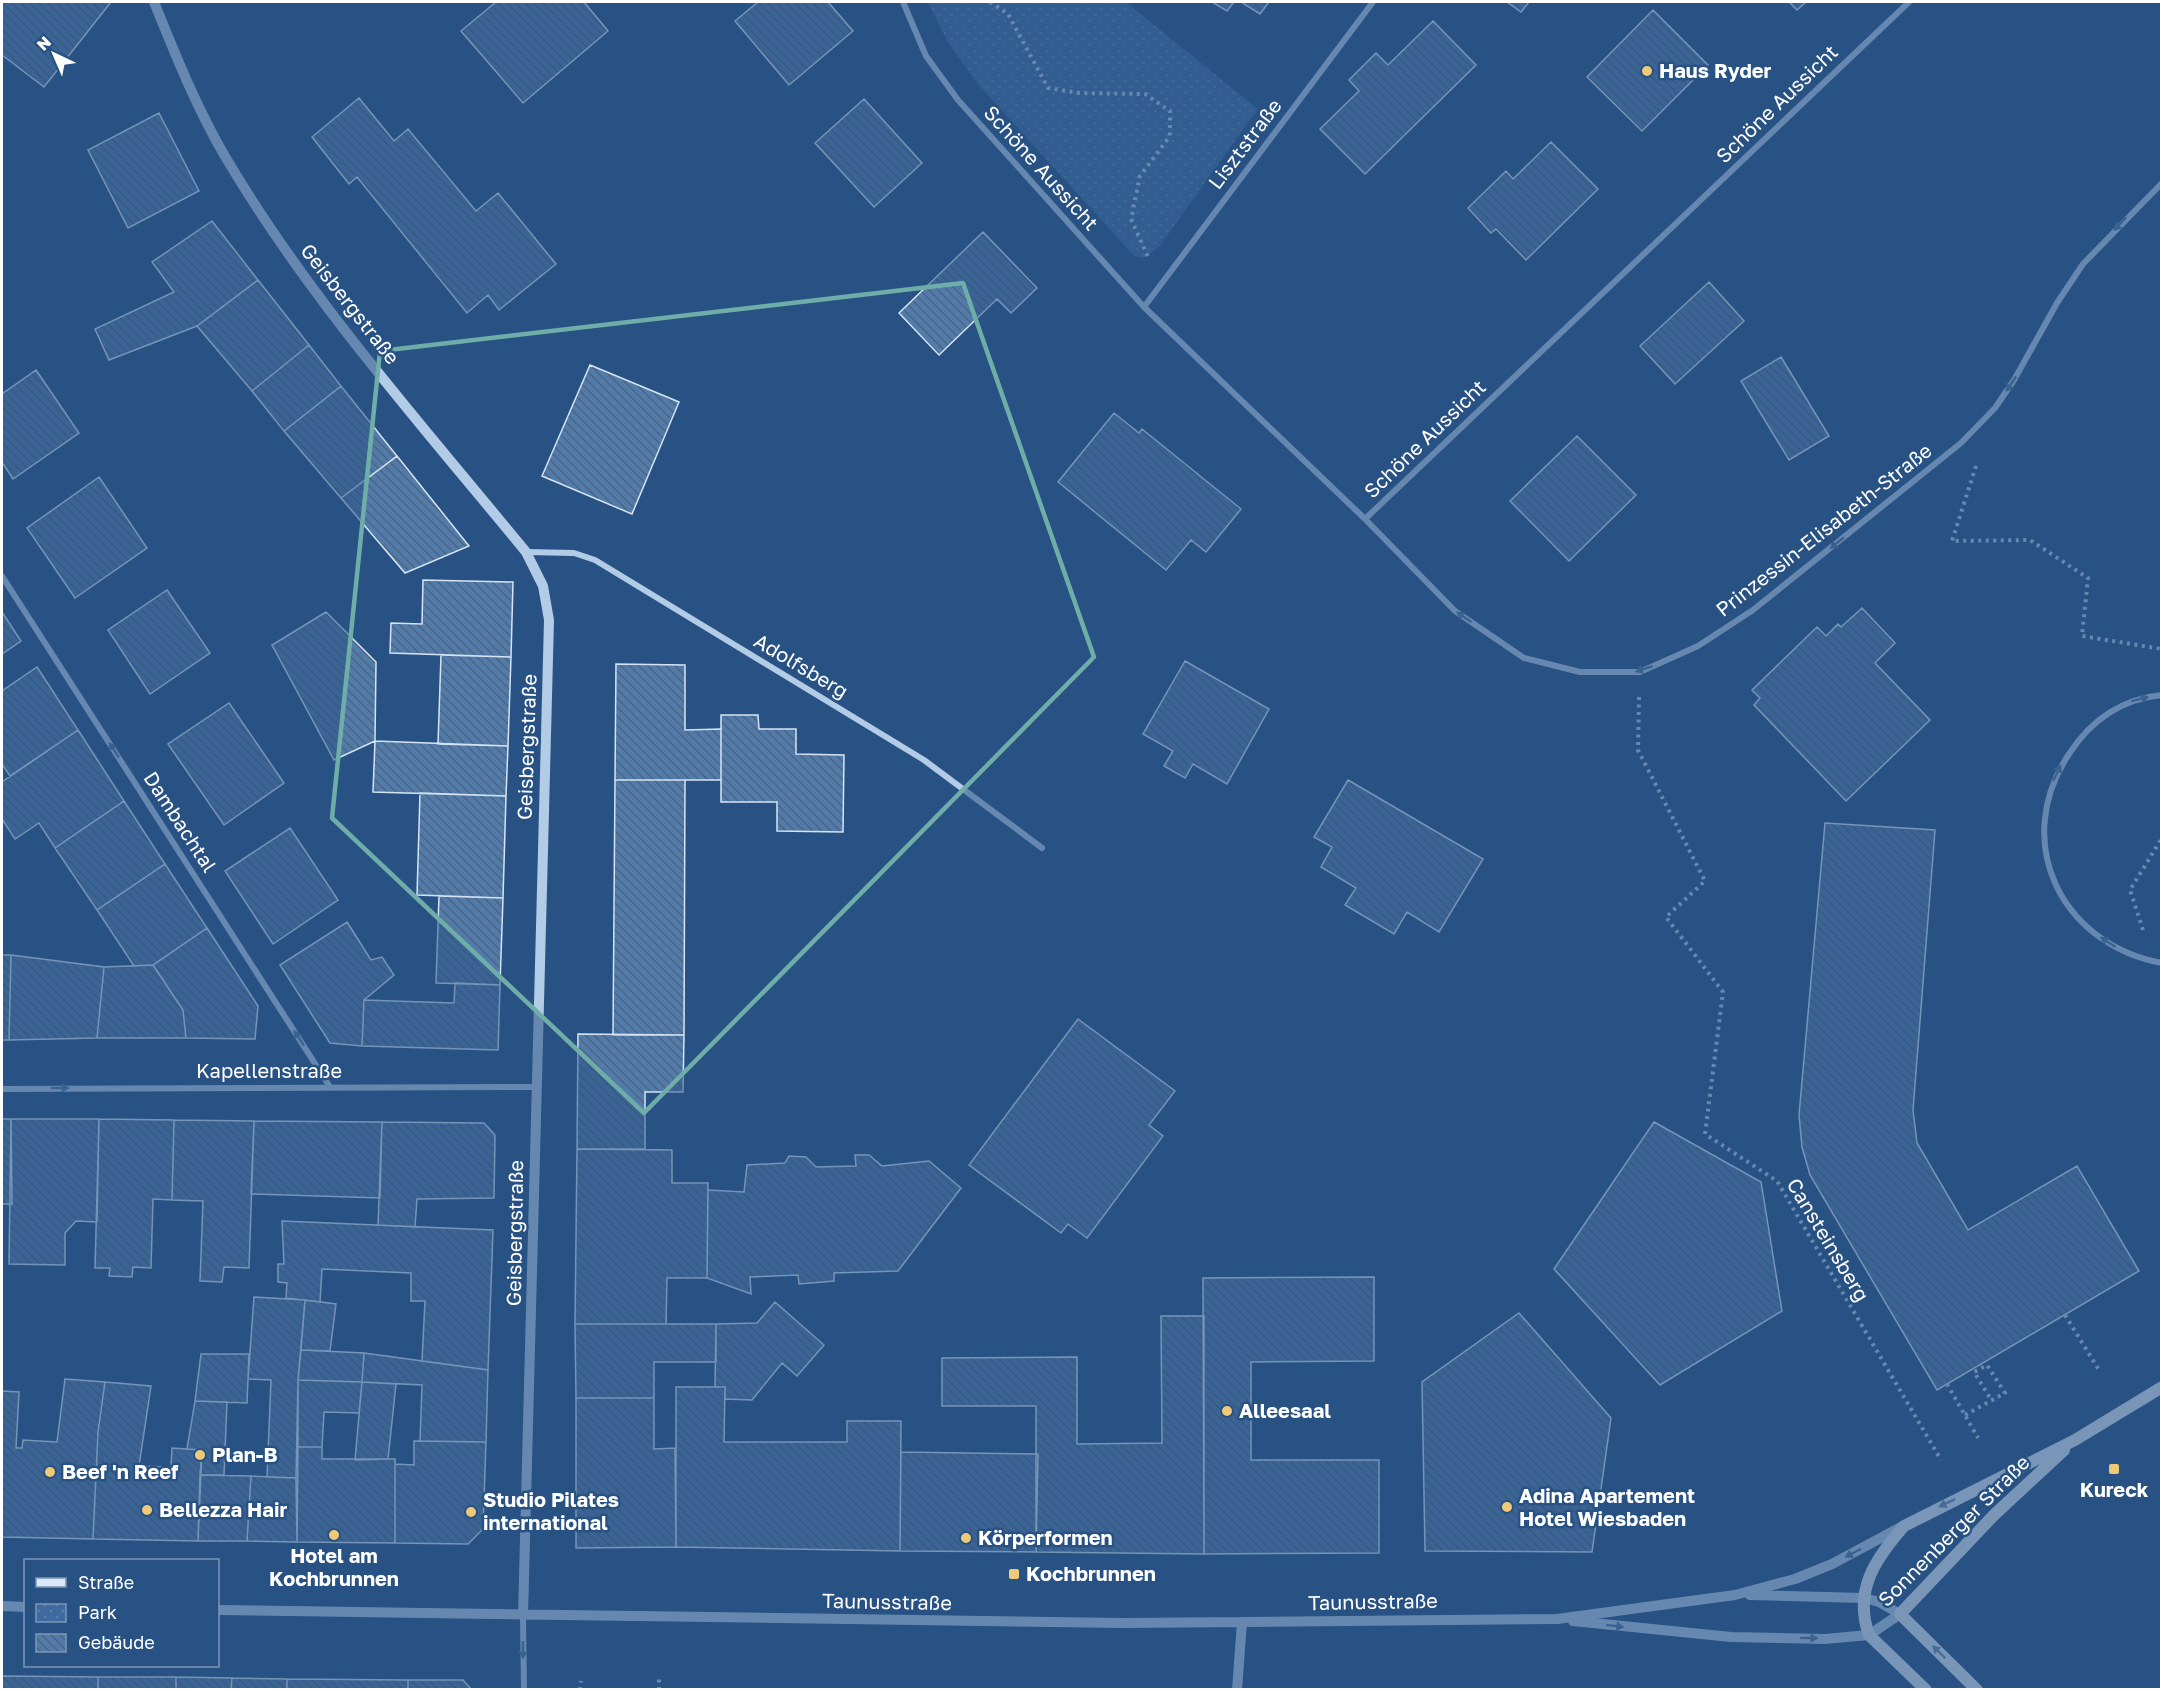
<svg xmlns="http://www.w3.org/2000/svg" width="2163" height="1691" font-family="'Golos Text',sans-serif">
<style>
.park{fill:url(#park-dots)}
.building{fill:url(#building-back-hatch);stroke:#d5e4f5;stroke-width:1.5}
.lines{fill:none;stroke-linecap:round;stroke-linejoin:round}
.path{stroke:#b2cbe6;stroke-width:4;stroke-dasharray:3 4.5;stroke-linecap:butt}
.minor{stroke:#b2cbe6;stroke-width:6}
.tertiary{stroke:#b2cbe6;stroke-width:10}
.secondary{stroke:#dbe7f6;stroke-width:12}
.oneway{fill:#5176a1}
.oneway2{fill:#708eb1}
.marked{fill:none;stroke:#6fada8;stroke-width:4.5;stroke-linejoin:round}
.poi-dot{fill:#eeca78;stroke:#285283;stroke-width:2}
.labels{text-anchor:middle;stroke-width:5;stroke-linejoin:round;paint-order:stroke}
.poi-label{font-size:20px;font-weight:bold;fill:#fff;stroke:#285283;text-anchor:start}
.street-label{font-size:20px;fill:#fff;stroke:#285283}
</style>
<defs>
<pattern id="park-dots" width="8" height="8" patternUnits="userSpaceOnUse" patternTransform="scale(1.5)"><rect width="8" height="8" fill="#3d6b9f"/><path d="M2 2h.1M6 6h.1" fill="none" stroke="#5a81ad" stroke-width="1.8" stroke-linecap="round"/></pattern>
<pattern id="building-back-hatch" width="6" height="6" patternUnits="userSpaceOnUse" patternTransform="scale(1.5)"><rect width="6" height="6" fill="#517bab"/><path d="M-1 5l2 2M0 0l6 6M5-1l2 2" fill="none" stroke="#4e647c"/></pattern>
</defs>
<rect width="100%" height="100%" fill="#285283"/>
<path class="park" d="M 928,2 L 1126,2 L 1258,109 L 1159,247 L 1144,258 L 1134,256 L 977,83 L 947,41 Z"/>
<path class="building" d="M 2,2 L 111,2 L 44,87 L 2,55 Z
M 496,2 L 584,2 L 608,31 L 523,103 L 461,31 Z
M 758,2 L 828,2 L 853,31 L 789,85 L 735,21 Z
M 1212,2 L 1234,2 L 1227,11 Z
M 1241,2 L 1269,2 L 1260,14 Z
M 1507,2 L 1529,2 L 1521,12 Z
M 1789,2 L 1806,2 L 1797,10 Z
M 1653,10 L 1708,65 L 1642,131 L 1587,77 Z
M 1433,21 L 1476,65 L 1365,174 L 1320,129 L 1359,91 L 1349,80 L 1376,53 L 1388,65 Z
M 359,98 L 394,141 L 408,129 L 476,211 L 498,193 L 556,264 L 499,310 L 488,295 L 467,313 L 357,177 L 349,184 L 312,137 Z
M 864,99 L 922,163 L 874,207 L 815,143 Z
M 159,113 L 199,191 L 128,228 L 88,150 Z
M 1551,142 L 1598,189 L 1526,260 L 1496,229 L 1491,233 L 1468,208 L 1506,171 L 1513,179 Z
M 212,221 L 258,280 L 197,326 L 109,360 L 95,329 L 174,292 L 152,262 Z
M 983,232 L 1037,288 L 1011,313 L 997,299 L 939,355 L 899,313 Z
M 258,280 L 309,345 L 252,391 L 197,326 Z
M 1709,282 L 1744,321 L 1675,384 L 1640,346 Z
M 309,345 L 341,386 L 284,431 L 252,391 Z
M 1781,357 L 1829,436 L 1789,460 L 1741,381 Z
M 590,365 L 679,402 L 632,514 L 542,476 Z
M 36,370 L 79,433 L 13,479 L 2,462 L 2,394 Z
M 341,386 L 397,456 L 341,498 L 284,431 Z
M 1114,413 L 1139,433 L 1142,429 L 1241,509 L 1206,552 L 1191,540 L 1166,570 L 1058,482 Z
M 1577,436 L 1636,495 L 1569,561 L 1510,501 Z
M 397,456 L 469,546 L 405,573 L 341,498 Z
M 99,477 L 147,548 L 75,598 L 27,528 Z
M 423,580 L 513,582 L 511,657 L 390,653 L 391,623 L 422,624 Z
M 167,590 L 210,653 L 150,694 L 108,630 Z
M 1862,608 L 1895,643 L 1875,663 L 1930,720 L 1846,801 L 1754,705 L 1760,698 L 1752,690 L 1817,627 L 1826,636 L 1838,624 L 1841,627 Z
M 2,612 L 21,641 L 2,654 Z
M 326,612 L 376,662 L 375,741 L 334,760 L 272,645 Z
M 441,655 L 511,657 L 508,746 L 438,744 Z
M 1185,661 L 1269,709 L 1227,784 L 1193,764 L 1185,778 L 1164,766 L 1173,751 L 1143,734 Z
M 616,664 L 685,665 L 685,730 L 721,729 L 721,780 L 615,780 Z
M 37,667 L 78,730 L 10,776 L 2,764 L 2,691 Z
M 229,703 L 284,783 L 224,825 L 168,744 Z
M 721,715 L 758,715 L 759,729 L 796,729 L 796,754 L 844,755 L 843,832 L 777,831 L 777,802 L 721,802 Z
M 78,730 L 124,801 L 55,848 L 39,823 L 15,839 L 2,819 L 2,782 Z
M 375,741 L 508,746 L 506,796 L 373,792 Z
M 615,780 L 685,780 L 684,1035 L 613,1035 Z
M 1348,780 L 1483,859 L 1439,932 L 1407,912 L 1394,934 L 1345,905 L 1356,888 L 1321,867 L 1332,847 L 1314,837 Z
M 420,793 L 506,796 L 503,898 L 417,895 Z
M 124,801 L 165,864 L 97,910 L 55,848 Z
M 1825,823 L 1935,830 L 1913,1110 L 1917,1143 L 1968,1230 L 2077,1166 L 2139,1271 L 1937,1390 L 1810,1175 L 1802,1147 L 1799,1115 Z
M 290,828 L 338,900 L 273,944 L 225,871 Z
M 165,864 L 207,928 L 153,965 L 134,966 L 97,910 Z
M 439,896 L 503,898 L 500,985 L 436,983 Z
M 347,922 L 371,960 L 382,957 L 394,975 L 364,1000 L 362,1046 L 330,1043 L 280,965 Z
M 207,928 L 258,1006 L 255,1039 L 186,1038 L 183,1010 L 153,965 Z
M 2,955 L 11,955 L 9,1040 L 2,1040 Z
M 11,955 L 104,967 L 97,1038 L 9,1040 Z
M 153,965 L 183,1010 L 186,1038 L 97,1038 L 104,967 Z
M 455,983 L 500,985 L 498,1050 L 362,1046 L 364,1000 L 454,1003 Z
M 1078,1019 L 1175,1091 L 1149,1125 L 1163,1136 L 1087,1238 L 1068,1224 L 1061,1233 L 969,1165 Z
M 578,1034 L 684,1035 L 683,1092 L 645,1092 L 645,1149 L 577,1149 Z
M 2,1119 L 11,1119 L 12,1204 L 2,1204 Z
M 11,1119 L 99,1119 L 97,1222 L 76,1221 L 65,1233 L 65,1265 L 9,1264 Z
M 99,1119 L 174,1120 L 172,1200 L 153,1199 L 151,1268 L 133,1267 L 132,1277 L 109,1276 L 110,1268 L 95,1268 Z
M 174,1120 L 254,1121 L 249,1268 L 224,1267 L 222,1282 L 200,1281 L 203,1201 L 172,1200 Z
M 254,1121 L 382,1122 L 380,1198 L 251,1194 Z
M 382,1122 L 484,1123 L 495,1135 L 494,1198 L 417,1199 L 415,1227 L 378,1225 Z
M 1654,1122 L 1761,1182 L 1782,1311 L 1660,1385 L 1554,1269 Z
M 577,1149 L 672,1150 L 672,1183 L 708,1183 L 707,1278 L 667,1278 L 666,1324 L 575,1324 Z
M 855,1155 L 869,1155 L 882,1166 L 929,1161 L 961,1188 L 898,1271 L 834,1273 L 834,1281 L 799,1284 L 798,1275 L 750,1277 L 751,1294 L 707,1278 L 708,1190 L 744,1192 L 747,1165 L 785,1163 L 789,1156 L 806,1157 L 816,1167 L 856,1166 Z
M 282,1221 L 493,1230 L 488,1370 L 422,1361 L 425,1301 L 411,1301 L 411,1273 L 322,1269 L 320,1302 L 286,1298 L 287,1283 L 278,1282 L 278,1264 L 284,1264 Z
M 1374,1277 L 1374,1361 L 1251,1362 L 1251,1460 L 1379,1460 L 1379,1553 L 1204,1554 L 1203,1278 Z
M 254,1297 L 305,1300 L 298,1380 L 296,1478 L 267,1477 L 271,1380 L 248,1379 Z
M 305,1300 L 336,1304 L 330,1351 L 301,1350 Z
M 775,1302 L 824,1345 L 797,1376 L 782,1363 L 752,1400 L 725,1399 L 725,1387 L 715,1387 L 716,1324 L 757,1323 Z
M 1519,1313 L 1611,1418 L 1592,1552 L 1425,1551 L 1422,1382 Z
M 1161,1316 L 1204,1316 L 1204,1554 L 1036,1552 L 1036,1406 L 942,1406 L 942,1358 L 1077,1357 L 1077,1444 L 1162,1443 Z
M 575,1324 L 716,1324 L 716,1362 L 654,1362 L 654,1398 L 576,1398 Z
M 301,1350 L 364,1353 L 362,1382 L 298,1380 Z
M 364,1353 L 488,1370 L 486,1442 L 420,1441 L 422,1385 L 362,1382 Z
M 201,1354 L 249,1354 L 247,1403 L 195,1401 Z
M 65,1379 L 105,1382 L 98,1432 L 93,1539 L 2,1537 L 2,1391 L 19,1392 L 16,1448 L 22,1448 L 23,1440 L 57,1442 Z
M 298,1380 L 362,1382 L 359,1413 L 324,1412 L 322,1447 L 298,1447 Z
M 105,1382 L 151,1386 L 139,1466 L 171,1467 L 172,1448 L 202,1450 L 198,1541 L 93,1539 L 98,1432 Z
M 362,1382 L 396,1384 L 388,1459 L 355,1460 Z
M 676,1387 L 725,1387 L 724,1442 L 847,1442 L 847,1421 L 901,1421 L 900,1551 L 676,1547 Z
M 576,1398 L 654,1398 L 654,1449 L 675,1448 L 676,1547 L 576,1548 Z
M 195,1401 L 227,1402 L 224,1475 L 200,1475 L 202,1450 L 187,1449 Z
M 414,1441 L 486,1442 L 483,1529 L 468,1544 L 395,1543 L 395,1464 L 414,1465 Z
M 298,1447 L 322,1447 L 322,1459 L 395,1459 L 395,1543 L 297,1542 Z
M 901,1452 L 1038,1454 L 1036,1552 L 900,1551 Z
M 200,1475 L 251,1476 L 247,1541 L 198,1541 Z
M 251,1476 L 296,1478 L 297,1542 L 247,1541 Z
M 2,1676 L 98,1677 L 98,1690 L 2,1690 Z
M 98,1677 L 176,1677 L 176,1690 L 98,1690 Z
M 176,1677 L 232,1678 L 231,1690 L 176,1690 Z
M 232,1678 L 287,1679 L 287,1690 L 231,1690 Z
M 287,1679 L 408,1680 L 408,1690 L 287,1690 Z
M 408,1680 L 463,1680 L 472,1690 L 408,1690 Z"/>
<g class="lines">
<path class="path" d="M 990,2 L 1008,14 L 1048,88 L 1079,93 L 1145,94 L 1170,111 L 1170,136 L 1140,176 L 1131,219 L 1148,257
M 1976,466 L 1952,541 L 2030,540 L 2088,578 L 2082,636 L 2162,649
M 1639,697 L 1638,750 L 1705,881 L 1666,917 L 1723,992 L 1705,1134 L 1777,1181 L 1941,1460
M 2143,930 L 2130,890 L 2162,838
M 2065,1315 L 2099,1370
M 1947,1384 L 1978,1438
M 1965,1415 L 2005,1393 L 1987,1365 L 1974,1372 L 1992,1401
M 580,1690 L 581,1681
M 659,1690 L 659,1676"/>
<path class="minor" d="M 903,2 L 926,56 L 958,100 L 1144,307 L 1365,519 L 1455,611 L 1524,658 L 1580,672 L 1640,672 L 1698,646 L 1753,610 L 1961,443 L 1995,408 L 2014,380 L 2057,303 L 2083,264 L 2162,183
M 1144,307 L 1373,2
M 1365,519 L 1909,2
M 526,552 L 574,553 L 595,560 L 924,760 L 1042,848
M 2,576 L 330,1087
M 2162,695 C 2121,699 2091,720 2069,754 C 2011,841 2060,944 2162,963
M 2,1089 L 536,1087
M 523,1616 L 524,1690"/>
<path class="tertiary" d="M 154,2 C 175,54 197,109 226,158 C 310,300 422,425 526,552 L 543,586 L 549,620 L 523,1616
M 2,1606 L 26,1607
M 218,1610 L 1123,1623 L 1557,1619 L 1735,1595 L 1795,1579 L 1832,1564 L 1901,1527
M 1573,1621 L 1731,1637 L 1825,1639 L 1869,1635 L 1900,1614 L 1879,1602 L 1864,1598 L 1750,1595
M 1237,1690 L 1242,1622"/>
<path class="secondary" d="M 1926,1690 L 1869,1635 C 1853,1590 1876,1558 1904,1526 L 2075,1440 L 2162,1387
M 1977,1690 L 1900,1614 L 1994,1515 L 2064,1450"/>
</g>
<defs><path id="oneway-solid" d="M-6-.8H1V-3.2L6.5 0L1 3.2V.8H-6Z" transform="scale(1.5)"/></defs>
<g class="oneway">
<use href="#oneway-solid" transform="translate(2120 224) rotate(132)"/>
<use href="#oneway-solid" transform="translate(2011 384) rotate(124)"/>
<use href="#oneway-solid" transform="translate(1837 543) rotate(141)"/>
<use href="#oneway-solid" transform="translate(1464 617) rotate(-146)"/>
<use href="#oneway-solid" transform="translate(1644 669) rotate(162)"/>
<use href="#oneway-solid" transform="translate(2140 699) rotate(-14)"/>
<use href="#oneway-solid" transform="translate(114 750) rotate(-123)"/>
<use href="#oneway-solid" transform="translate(2057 773) rotate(-64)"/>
<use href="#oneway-solid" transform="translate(2108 942) rotate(-147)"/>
<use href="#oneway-solid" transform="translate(299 1038) rotate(-123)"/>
<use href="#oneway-solid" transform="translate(60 1088)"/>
<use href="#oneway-solid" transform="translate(1853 1553) rotate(152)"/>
<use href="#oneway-solid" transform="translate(1615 1626) rotate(7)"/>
<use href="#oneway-solid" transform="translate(1809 1638) rotate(1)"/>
<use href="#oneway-solid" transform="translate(523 1650) rotate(90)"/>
</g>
<g class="oneway2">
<use href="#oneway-solid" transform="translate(1947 1503) rotate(154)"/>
<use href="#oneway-solid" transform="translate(1939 1652) rotate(-136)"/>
</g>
<path d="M0 0H2163V1691H0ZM 963,283 L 1094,657 L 644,1113 L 332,818 L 380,351 Z" fill="#285283" fill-opacity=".55" fill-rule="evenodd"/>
<path class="marked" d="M 963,283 L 1094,657 L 644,1113 L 332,818 L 380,351 Z"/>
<g class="poi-dot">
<circle cx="1647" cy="71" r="6"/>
<circle cx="1227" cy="1411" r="6"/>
<circle cx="200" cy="1455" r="6"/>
<rect x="2108" y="1463" width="12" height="12" rx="3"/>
<circle cx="50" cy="1472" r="6"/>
<circle cx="1507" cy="1507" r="6"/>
<circle cx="147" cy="1510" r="6"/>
<circle cx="471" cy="1512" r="6"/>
<circle cx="334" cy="1535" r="6"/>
<circle cx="966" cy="1538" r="6"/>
<rect x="1008" y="1568" width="12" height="12" rx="3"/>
</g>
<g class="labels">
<g class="poi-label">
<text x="1659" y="78">Haus Ryder</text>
<text x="1239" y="1418">Alleesaal</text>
<text x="212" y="1462">Plan-B</text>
<text x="62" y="1479">Beef 'n Reef</text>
<text x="2114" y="1497" text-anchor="middle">Kureck</text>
<text x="1519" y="1503">Adina Apartement<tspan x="1519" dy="23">Hotel Wiesbaden</tspan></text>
<text x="483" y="1507">Studio Pilates<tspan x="483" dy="23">international</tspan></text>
<text x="159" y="1517">Bellezza Hair</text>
<text x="978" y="1545">Körperformen</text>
<text x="334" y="1563" text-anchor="middle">Hotel am<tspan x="334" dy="23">Kochbrunnen</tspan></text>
<text x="1026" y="1581">Kochbrunnen</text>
</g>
<g class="street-label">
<text transform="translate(1777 104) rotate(-44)" y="7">Schöne Aussicht</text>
<text transform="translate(1245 144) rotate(-53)" y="7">Lisztstraße</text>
<text transform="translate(1041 168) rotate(48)" y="7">Schöne Aussicht</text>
<text transform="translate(350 304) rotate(52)" y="7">Geisbergstraße</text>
<text transform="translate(1425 439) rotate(-44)" y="7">Schöne Aussicht</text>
<text transform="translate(1824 530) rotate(-38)" y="7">Prinzessin-Elisabeth-Straße</text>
<text transform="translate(801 666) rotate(31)" y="7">Adolfsberg</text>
<text transform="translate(527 747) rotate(-88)" y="7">Geisbergstraße</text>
<text transform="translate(180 822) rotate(57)" y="7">Dambachtal</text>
<text x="269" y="1078">Kapellenstraße</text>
<text transform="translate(515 1233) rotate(-89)" y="7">Geisbergstraße</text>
<text transform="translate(1828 1240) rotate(59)" y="7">Cansteinsberg</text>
<text transform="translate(1954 1531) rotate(-45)" y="7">Sonnenberger Straße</text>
<text transform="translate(887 1602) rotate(1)" y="7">Taunusstraße</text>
<text transform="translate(1373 1602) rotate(-1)" y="7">Taunusstraße</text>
</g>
</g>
<rect width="2163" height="1691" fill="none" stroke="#ffffff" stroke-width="6"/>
<rect x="24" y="1559" width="195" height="108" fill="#285283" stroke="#7e97b5" stroke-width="1.5"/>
<rect x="36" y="1578" width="30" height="9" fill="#dbe7f6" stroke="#7e97b5" stroke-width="1.5"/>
<text x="78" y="1589" font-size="18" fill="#ffffff">Straße</text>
<rect x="36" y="1604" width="30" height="18" fill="url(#park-dots)" stroke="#7e97b5" stroke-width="1.5"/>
<text x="78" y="1619" font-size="18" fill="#ffffff">Park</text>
<rect x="36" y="1634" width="30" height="18" fill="url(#building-back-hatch)" stroke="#7e97b5" stroke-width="1.5"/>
<text x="78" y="1649" font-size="18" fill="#ffffff">Gebäude</text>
<g transform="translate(54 54) rotate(316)" stroke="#285283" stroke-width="4.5" paint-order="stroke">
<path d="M0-4.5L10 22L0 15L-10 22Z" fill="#ffffff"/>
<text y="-9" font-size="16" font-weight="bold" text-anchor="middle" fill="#ffffff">N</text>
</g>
</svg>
